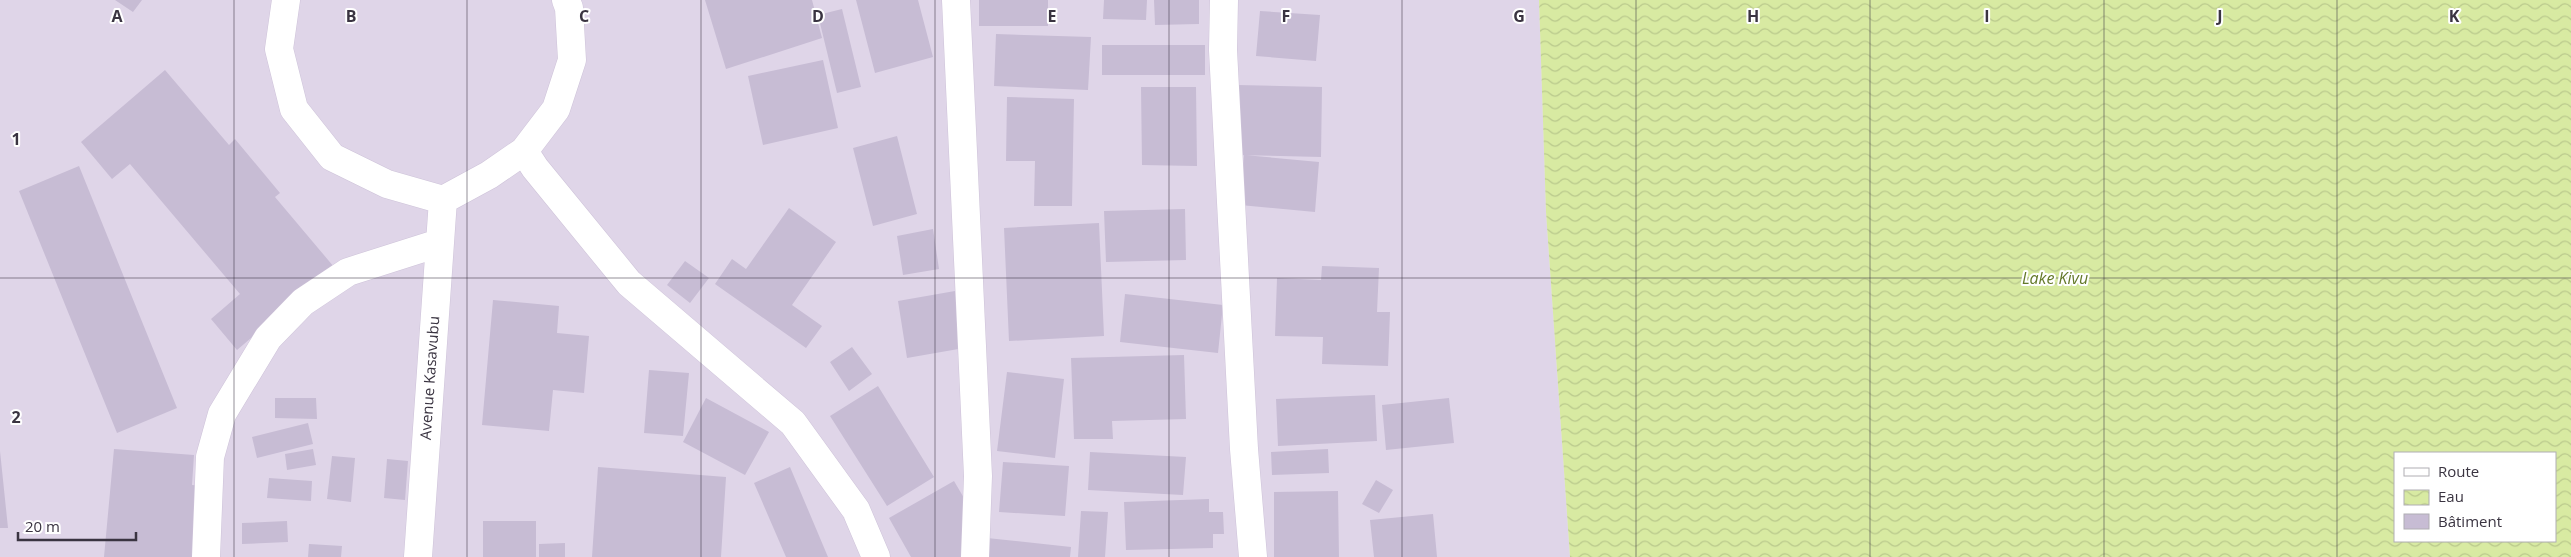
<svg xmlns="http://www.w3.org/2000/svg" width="2571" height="557" font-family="'Open Sans',sans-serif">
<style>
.residential{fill:#dfd5e8}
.water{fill:url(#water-waves);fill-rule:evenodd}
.building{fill:#c7bcd4}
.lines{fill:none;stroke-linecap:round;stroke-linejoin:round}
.minor-casing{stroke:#cec3d9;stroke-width:29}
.minor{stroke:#fff;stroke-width:28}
.grid{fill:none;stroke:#3a3441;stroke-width:1;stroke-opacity:0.55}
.labels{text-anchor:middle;stroke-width:4;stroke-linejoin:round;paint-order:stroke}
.street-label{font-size:15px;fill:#3a3441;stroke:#fff}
.water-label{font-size:16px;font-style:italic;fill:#64792a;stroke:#fff}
.grid-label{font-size:16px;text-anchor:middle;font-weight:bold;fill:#3a3441;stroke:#fff;stroke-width:4;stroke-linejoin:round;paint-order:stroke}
</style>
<defs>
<pattern id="water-waves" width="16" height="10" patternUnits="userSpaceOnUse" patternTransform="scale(1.25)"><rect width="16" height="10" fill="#d8eaa2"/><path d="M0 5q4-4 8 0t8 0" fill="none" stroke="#bac98d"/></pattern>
</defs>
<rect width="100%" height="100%" fill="#eae3f0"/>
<path class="residential" d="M 0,0 L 1539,0 L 1546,212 L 1570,557 L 0,557 Z"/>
<path class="water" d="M 1539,0 L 2571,0 L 2571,557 L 1570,557 L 1546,212 ZM 2395,453 L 2555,453 L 2555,541 L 2395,541 Z"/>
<path class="building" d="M 115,0 L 142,0 L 133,12 Z
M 705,0 L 812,0 L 822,38 L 726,69 Z
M 856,0 L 918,0 L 933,57 L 875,73 Z
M 979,0 L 1048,0 L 1048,26 L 979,26 Z
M 1104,0 L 1147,0 L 1146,20 L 1103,19 Z
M 1154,0 L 1199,0 L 1199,24 L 1155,25 Z
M 842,9 L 861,87 L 837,93 L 818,15 Z
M 1260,11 L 1320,15 L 1316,61 L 1256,56 Z
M 996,34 L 1091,37 L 1088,90 L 994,86 Z
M 1102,45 L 1205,45 L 1205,75 L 1102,75 Z
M 823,60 L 838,128 L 763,145 L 748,76 Z
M 165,70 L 229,145 L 235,139 L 280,193 L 275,197 L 334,267 L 237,350 L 211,319 L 240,294 L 130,164 L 112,179 L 81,142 Z
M 1237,85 L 1322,87 L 1321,157 L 1235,155 Z
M 1141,87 L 1196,87 L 1197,166 L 1142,165 Z
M 1007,97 L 1074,99 L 1072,206 L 1034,206 L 1035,161 L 1006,161 Z
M 897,136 L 917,214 L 873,226 L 853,148 Z
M 1244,155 L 1319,162 L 1315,212 L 1240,205 Z
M 79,166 L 177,408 L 117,433 L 19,191 Z
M 789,208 L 836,242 L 792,305 L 822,326 L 806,348 L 715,284 L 732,259 L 746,269 Z
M 1185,209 L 1186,260 L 1106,262 L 1104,211 Z
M 1099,223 L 1104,336 L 1009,341 L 1004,228 Z
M 933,229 L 939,269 L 903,275 L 897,236 Z
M 685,261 L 709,278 L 690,303 L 667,285 Z
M 1322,266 L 1379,268 L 1377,312 L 1390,312 L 1388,366 L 1322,364 L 1323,337 L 1275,336 L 1277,278 L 1321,280 Z
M 955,291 L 964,348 L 907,358 L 898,301 Z
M 1125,294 L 1223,305 L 1218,353 L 1120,342 Z
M 493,300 L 559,306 L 557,333 L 589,336 L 584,393 L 553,390 L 549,431 L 482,425 Z
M 852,347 L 872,374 L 849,391 L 830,362 Z
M 1184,355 L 1186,419 L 1112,421 L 1113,439 L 1074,439 L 1071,358 Z
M 649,370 L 689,373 L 683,436 L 644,433 Z
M 1007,372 L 1064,379 L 1055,458 L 997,451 Z
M 878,386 L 934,477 L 887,506 L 830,416 Z
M 1375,395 L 1377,441 L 1278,446 L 1276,399 Z
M 275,398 L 316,398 L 317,419 L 275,418 Z
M 706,398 L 769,432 L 745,475 L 683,442 Z
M 1449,398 L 1454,443 L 1386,450 L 1382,405 Z
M 308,423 L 313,444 L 257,458 L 252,437 Z
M 114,449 L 194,455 L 192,485 L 204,486 L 199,557 L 104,557 Z
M 313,449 L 316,465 L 287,470 L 285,454 Z
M 1328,449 L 1329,473 L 1272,475 L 1271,452 Z
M 0,451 L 8,528 L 0,528 Z
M 1090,452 L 1186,457 L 1183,495 L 1088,490 Z
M 332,456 L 355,458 L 351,502 L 327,499 Z
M 387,459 L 408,461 L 405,500 L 384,498 Z
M 1003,462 L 1069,466 L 1065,516 L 999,512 Z
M 598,467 L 726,477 L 721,557 L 592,557 Z
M 790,467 L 828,557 L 786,557 L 754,483 Z
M 269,478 L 312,481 L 311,501 L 267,498 Z
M 1376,480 L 1393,490 L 1379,513 L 1362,504 Z
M 954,481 L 971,510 L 963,557 L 911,557 L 889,518 Z
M 1338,491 L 1339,557 L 1274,557 L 1274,492 Z
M 1209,499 L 1209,512 L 1223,512 L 1224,534 L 1213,534 L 1213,548 L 1126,550 L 1124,502 Z
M 1081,511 L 1108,512 L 1105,557 L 1078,557 Z
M 1433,514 L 1437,557 L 1374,557 L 1370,520 Z
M 287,521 L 288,542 L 242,544 L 242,523 Z
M 483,521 L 536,521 L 536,557 L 483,557 Z
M 987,538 L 1071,547 L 1070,557 L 986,557 Z
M 565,543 L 565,557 L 539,557 L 539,544 Z
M 309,544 L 342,546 L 341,557 L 308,557 Z"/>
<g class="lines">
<g class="minor-casing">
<path id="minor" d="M 286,0 L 279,49 L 294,109 L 332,157 L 387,184 L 443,200 L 489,175 L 524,151 L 556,109 L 572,60 L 569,8 L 566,0
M 956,0 L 978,476 L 975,557
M 1224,0 L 1223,50 L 1244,449 L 1253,557
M 524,151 L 535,168 L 629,283 L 793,423 L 856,510 L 876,557
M 206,557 L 210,457 L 222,414 L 268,338 L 303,302 L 348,272 L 439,243
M 418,557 L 443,200"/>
</g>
<use href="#minor" class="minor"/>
</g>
<path class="grid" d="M 234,0 L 234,557M 467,0 L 467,557M 701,0 L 701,557M 935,0 L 935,557M 1169,0 L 1169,557M 1402,0 L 1402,557M 1636,0 L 1636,557M 1870,0 L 1870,557M 2104,0 L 2104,557M 2337,0 L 2337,557M 0,278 L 2571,278"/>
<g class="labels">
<g class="street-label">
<text transform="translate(430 378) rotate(-86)" y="5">Avenue Kasavubu</text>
</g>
<g class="water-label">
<text x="2055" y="284">Lake Kivu</text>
</g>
</g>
<g class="grid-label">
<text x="117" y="22">A</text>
<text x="351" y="22">B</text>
<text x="584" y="22">C</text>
<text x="818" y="22">D</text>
<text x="1052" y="22">E</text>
<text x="1286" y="22">F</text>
<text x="1519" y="22">G</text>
<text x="1753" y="22">H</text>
<text x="1987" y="22">I</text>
<text x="2220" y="22">J</text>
<text x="2454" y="22">K</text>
<text x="16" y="145">1</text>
<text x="16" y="423">2</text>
</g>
<rect x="2394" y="452" width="162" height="90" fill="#ffffff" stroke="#b0aeb3"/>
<rect x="2404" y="468" width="25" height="8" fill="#ffffff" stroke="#b0aeb3"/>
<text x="2438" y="477" font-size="15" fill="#3a3441">Route</text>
<rect x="2404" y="490" width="25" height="15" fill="url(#water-waves)" stroke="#b0aeb3"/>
<text x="2438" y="502" font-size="15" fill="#3a3441">Eau</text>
<rect x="2404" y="514" width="25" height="15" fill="#c7bcd4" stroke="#b0aeb3"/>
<text x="2438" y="527" font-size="15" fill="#3a3441">Bâtiment</text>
<path d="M18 532v8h118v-8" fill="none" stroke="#3a3441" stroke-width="2.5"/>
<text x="25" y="532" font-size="15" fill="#3a3441" stroke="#ffffff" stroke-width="4" paint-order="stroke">20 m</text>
</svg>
